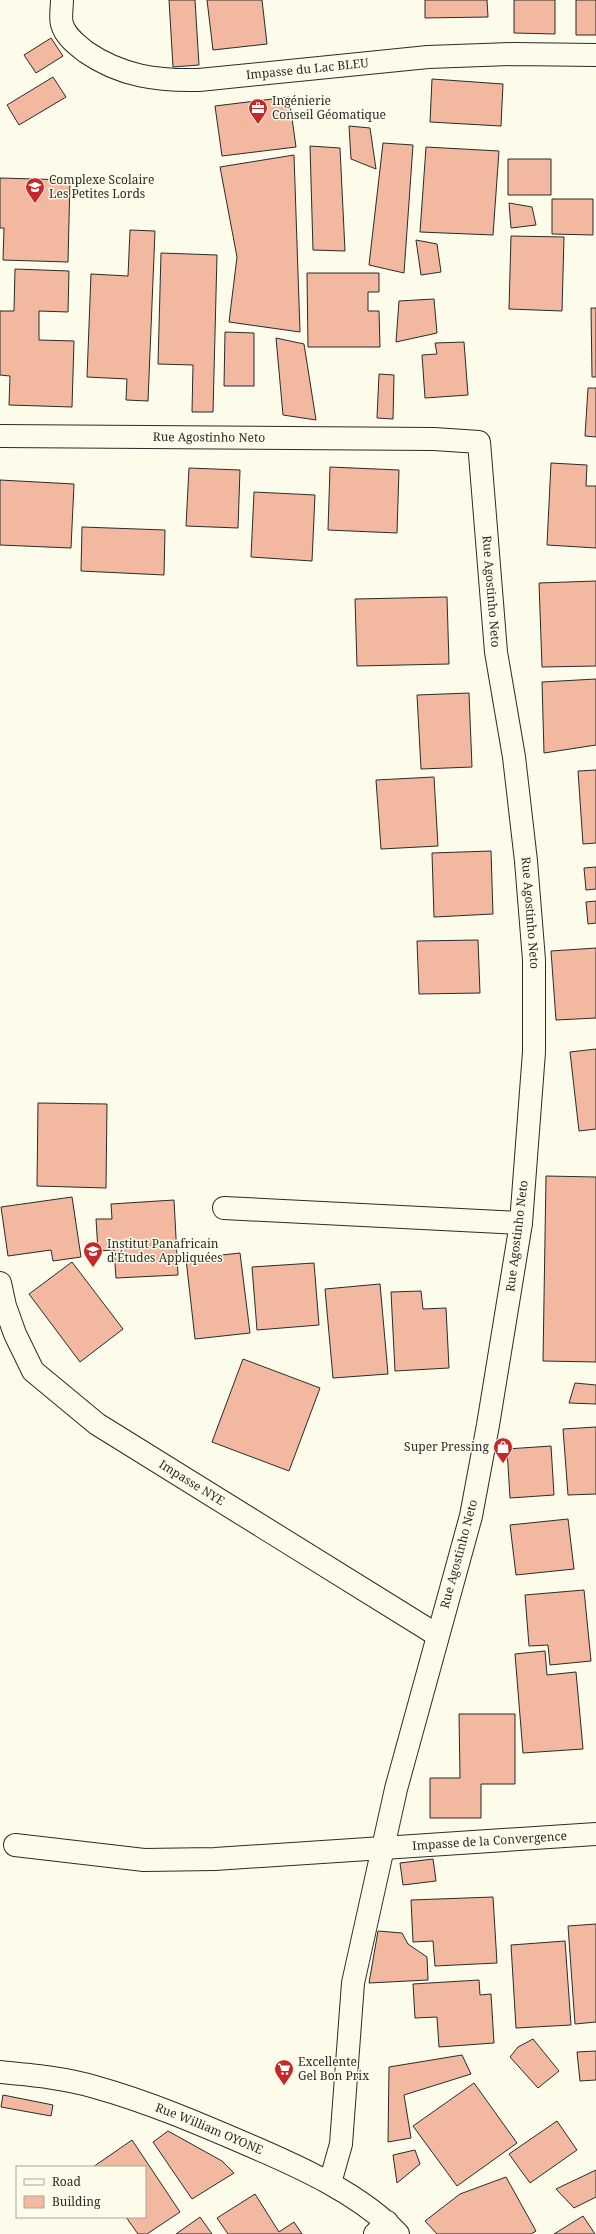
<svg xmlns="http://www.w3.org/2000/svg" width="596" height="2234" font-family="'Noto Serif',serif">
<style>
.building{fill:#f2b8a0;stroke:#2b2b2b}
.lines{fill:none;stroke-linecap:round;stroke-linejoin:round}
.minor-casing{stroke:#2b2b2b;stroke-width:24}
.tertiary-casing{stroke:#2b2b2b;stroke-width:24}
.minor{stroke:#fdfbea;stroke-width:22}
.tertiary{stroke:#fdfbea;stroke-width:22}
.labels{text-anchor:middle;stroke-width:3;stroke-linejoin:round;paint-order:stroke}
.street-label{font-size:12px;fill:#2b2b2b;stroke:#fdfbea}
.poi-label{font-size:12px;fill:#2b2b2b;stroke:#fdfbea;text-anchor:start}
</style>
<rect width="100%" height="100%" fill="#fdfbea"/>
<path class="building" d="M 169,0 L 195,0 L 199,65 L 173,67 Z
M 207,0 L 262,0 L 267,44 L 213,50 Z
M 425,0 L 487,0 L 488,17 L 425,18 Z
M 514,0 L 555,0 L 555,34 L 514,33 Z
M 576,0 L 596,0 L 596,35 L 576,35 Z
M 51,38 L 63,56 L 36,73 L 24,55 Z
M 53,77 L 66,97 L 19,125 L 7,105 Z
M 432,79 L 503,84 L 501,126 L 430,122 Z
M 289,97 L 296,147 L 222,156 L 215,106 Z
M 349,126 L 370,128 L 376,169 L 351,159 Z
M 383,143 L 413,145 L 404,273 L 369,265 Z
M 310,146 L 340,148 L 345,251 L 313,250 Z
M 426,147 L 499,151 L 493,235 L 420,232 Z
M 294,155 L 300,332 L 229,322 L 237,257 L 220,167 Z
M 508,159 L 551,159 L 551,195 L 508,195 Z
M 0,178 L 70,180 L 68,262 L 3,260 L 4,228 L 0,228 Z
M 552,199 L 593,199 L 593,235 L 552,234 Z
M 509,203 L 532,207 L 536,225 L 511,228 Z
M 130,230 L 155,231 L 148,401 L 126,400 L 127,379 L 87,377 L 91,274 L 128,276 Z
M 511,236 L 564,237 L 562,311 L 509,309 Z
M 416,240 L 437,244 L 441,272 L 421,275 Z
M 161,253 L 217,255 L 213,412 L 192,412 L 193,365 L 158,364 Z
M 15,269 L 69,271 L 68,312 L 39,311 L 39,340 L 74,341 L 72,407 L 9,405 L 10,376 L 0,375 L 0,311 L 14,311 Z
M 307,273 L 379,273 L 379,292 L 368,292 L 368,311 L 379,311 L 380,347 L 308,347 Z
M 434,299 L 437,333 L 396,342 L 399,301 Z
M 591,308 L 596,308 L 596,377 L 592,377 Z
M 225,332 L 254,333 L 254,386 L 224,386 Z
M 276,338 L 304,344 L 316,420 L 283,415 Z
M 464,342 L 468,395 L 425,398 L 422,355 L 437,354 L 435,343 Z
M 379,374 L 394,375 L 393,419 L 377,418 Z
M 588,388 L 596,388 L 596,437 L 585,436 Z
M 551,463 L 587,465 L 586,486 L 596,486 L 596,548 L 547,545 Z
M 330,467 L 399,470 L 397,533 L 328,530 Z
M 189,468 L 240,470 L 238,528 L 186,526 Z
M 0,480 L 74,484 L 71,548 L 0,545 Z
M 254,492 L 315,495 L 312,561 L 251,557 Z
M 82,527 L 165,530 L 164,575 L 81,571 Z
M 596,581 L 596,666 L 542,667 L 539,583 Z
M 447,597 L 449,664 L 357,666 L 355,599 Z
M 596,679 L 596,745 L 544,753 L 542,682 Z
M 469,693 L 472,767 L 421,769 L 417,695 Z
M 596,770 L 596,843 L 583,844 L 578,771 Z
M 434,777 L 438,846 L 381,849 L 376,780 Z
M 491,851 L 493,914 L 434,917 L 432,853 Z
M 596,867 L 596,889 L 586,890 L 584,868 Z
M 596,901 L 596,923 L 588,924 L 586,902 Z
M 478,940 L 480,993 L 419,994 L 417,941 Z
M 596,948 L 596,1018 L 556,1020 L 551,951 Z
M 596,1049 L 596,1129 L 579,1131 L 570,1052 Z
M 38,1103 L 107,1104 L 106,1188 L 37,1186 Z
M 546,1176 L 596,1177 L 596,1362 L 543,1361 Z
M 72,1197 L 81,1257 L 53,1261 L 51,1250 L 8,1256 L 1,1207 Z
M 174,1200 L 178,1275 L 116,1278 L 114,1250 L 98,1251 L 96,1219 L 112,1219 L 111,1204 Z
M 240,1253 L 250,1333 L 195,1339 L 186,1259 Z
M 72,1262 L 123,1329 L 80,1362 L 29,1294 Z
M 314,1263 L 319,1325 L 257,1330 L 252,1267 Z
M 380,1284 L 388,1374 L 333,1378 L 325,1289 Z
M 421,1291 L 423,1309 L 446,1308 L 449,1368 L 395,1371 L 391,1292 Z
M 243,1359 L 320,1388 L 289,1471 L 212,1442 Z
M 575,1383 L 596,1385 L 596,1404 L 569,1403 Z
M 596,1427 L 596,1494 L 568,1495 L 563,1429 Z
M 551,1446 L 554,1495 L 510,1498 L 507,1449 Z
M 568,1519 L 574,1569 L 516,1575 L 510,1525 Z
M 584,1590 L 591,1661 L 550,1665 L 548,1645 L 529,1646 L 525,1595 Z
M 545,1651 L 547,1675 L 576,1672 L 583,1749 L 523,1753 L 515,1654 Z
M 459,1714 L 515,1714 L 515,1784 L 481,1784 L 481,1818 L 430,1818 L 430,1778 L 460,1778 Z
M 433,1859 L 436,1881 L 403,1885 L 400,1863 Z
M 493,1897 L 497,1963 L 435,1966 L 433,1941 L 413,1942 L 411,1900 Z
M 596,1924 L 596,2022 L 575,2024 L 568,1926 Z
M 378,1931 L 402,1933 L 408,1944 L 427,1957 L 428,1980 L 369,1983 Z
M 565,1941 L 571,2025 L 516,2028 L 511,1945 Z
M 479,1980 L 480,1995 L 491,1994 L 494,2043 L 439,2047 L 437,2017 L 415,2018 L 413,1984 Z
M 533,2039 L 559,2071 L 538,2088 L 510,2057 L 518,2047 Z
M 596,2051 L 596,2080 L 580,2081 L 577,2052 Z
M 462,2055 L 471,2074 L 404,2095 L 411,2138 L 388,2142 L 389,2067 Z
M 474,2083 L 517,2143 L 457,2186 L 413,2126 Z
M 3,2095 L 53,2105 L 51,2116 L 1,2107 Z
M 557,2121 L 577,2150 L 530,2183 L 509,2154 Z
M 168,2131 L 222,2161 L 234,2173 L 192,2199 L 153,2142 Z
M 132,2140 L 180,2212 L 147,2234 L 138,2234 L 126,2217 L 145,2217 L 145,2167 L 93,2167 Z
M 415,2150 L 420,2164 L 397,2183 L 393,2155 Z
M 596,2170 L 596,2197 L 574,2208 L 556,2189 Z
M 506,2177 L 536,2231 L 531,2234 L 437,2234 L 425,2221 L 460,2194 Z
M 255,2194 L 279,2232 L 294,2222 L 302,2234 L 228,2234 L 217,2218 Z
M 583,2216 L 595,2234 L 554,2234 Z
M 200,2217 L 212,2234 L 176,2234 Z"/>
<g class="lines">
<g class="minor-casing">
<g id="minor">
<path id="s1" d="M 62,0 C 62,7 60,18 62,24 C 65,36 77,45 86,52 C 121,76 157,81 199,80 L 428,57 L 513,54 L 596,55"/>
<path id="s2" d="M 0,436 L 434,439 L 479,442 L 496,652 L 514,757 L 526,861 L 534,960 L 534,1052 L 521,1223 L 488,1425 L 471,1516 L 396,1789 L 353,1983 L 341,2144 L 330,2183"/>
<path d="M 224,1208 L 521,1223"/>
<path id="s3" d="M 0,1283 L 5,1306 L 15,1334 L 33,1371 L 97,1424 L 437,1635"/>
<path id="s4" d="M 15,1845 L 144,1860 L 215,1859 L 596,1834"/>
<path d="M 375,2234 L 387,2222"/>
</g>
</g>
<g class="tertiary-casing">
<g id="tertiary">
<path id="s5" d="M 0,2072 C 32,2075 65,2078 95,2087 C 149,2102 200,2124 251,2146 C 300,2167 362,2195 398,2234"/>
</g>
</g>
<use href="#minor" class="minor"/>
<use href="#tertiary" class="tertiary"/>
</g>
<defs>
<g id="office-pin" transform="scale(1)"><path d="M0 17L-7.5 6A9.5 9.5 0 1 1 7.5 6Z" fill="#c62828" stroke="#fdfbea"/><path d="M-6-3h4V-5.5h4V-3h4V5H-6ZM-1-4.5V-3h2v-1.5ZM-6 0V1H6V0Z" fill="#fff"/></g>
<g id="school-pin" transform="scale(1)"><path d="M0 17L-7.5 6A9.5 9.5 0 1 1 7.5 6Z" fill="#c62828" stroke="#fdfbea"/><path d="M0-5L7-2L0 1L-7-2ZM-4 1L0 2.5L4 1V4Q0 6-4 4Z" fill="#fff"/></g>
<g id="university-pin" transform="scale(1)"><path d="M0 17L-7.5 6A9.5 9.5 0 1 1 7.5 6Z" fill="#c62828" stroke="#fdfbea"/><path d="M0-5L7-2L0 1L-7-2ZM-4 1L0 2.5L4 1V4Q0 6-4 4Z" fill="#fff"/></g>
<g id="shop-pin" transform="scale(1)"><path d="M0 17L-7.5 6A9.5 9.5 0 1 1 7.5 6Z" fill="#c62828" stroke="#fdfbea"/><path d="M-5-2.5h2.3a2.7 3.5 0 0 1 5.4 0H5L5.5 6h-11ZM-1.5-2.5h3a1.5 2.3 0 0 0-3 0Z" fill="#fff"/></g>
<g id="supermarket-pin" transform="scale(1)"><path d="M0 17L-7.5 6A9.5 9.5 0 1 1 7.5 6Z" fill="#c62828" stroke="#fdfbea"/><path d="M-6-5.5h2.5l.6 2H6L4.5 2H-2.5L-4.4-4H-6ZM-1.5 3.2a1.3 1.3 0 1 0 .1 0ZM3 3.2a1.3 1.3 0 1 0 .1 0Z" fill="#fff"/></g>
</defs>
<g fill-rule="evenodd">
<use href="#office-pin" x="258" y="108"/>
<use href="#school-pin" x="35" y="187"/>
<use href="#university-pin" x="93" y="1251"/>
<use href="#shop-pin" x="503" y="1447"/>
<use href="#supermarket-pin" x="284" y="2069"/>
</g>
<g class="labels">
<g class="street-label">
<text dy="4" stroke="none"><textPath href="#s1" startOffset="289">Impasse du Lac BLEU</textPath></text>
<text dy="4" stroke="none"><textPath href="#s2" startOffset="209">Rue Agostinho Neto</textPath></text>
<text dy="4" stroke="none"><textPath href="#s2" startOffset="629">Rue Agostinho Neto</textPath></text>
<text dy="4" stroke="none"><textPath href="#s2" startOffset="953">Rue Agostinho Neto</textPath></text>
<text transform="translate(517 1236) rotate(-83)" y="4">Rue Agostinho Neto</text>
<text dy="4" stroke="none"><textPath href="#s3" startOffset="289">Impasse NYE</textPath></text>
<text transform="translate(459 1554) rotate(-75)" y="4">Rue Agostinho Neto</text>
<text dy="4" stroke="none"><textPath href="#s4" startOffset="476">Impasse de la Convergence</textPath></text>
<text dy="4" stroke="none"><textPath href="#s5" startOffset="218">Rue William OYONE</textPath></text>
</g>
<g class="poi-label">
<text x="272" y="105">Ingénierie<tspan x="272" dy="14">Conseil Géomatique</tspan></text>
<text x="49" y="184">Complexe Scolaire<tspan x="49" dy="14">Les Petites Lords</tspan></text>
<text x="107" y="1248">Institut Panafricain<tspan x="107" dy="14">d'Études Appliquées</tspan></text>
<text x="489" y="1451" text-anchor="end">Super Pressing</text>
<text x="298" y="2066">Excellente<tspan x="298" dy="14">Gel Bon Prix</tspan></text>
</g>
</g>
<rect x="16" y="2166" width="130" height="52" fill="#fdfbea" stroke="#a9a89e"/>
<rect x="24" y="2179" width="20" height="6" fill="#fdfbea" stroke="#a9a89e"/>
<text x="52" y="2186" font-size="12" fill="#2b2b2b">Road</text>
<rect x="24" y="2196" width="20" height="12" fill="#f2b8a0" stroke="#a9a89e"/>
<text x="52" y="2206" font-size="12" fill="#2b2b2b">Building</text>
</svg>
